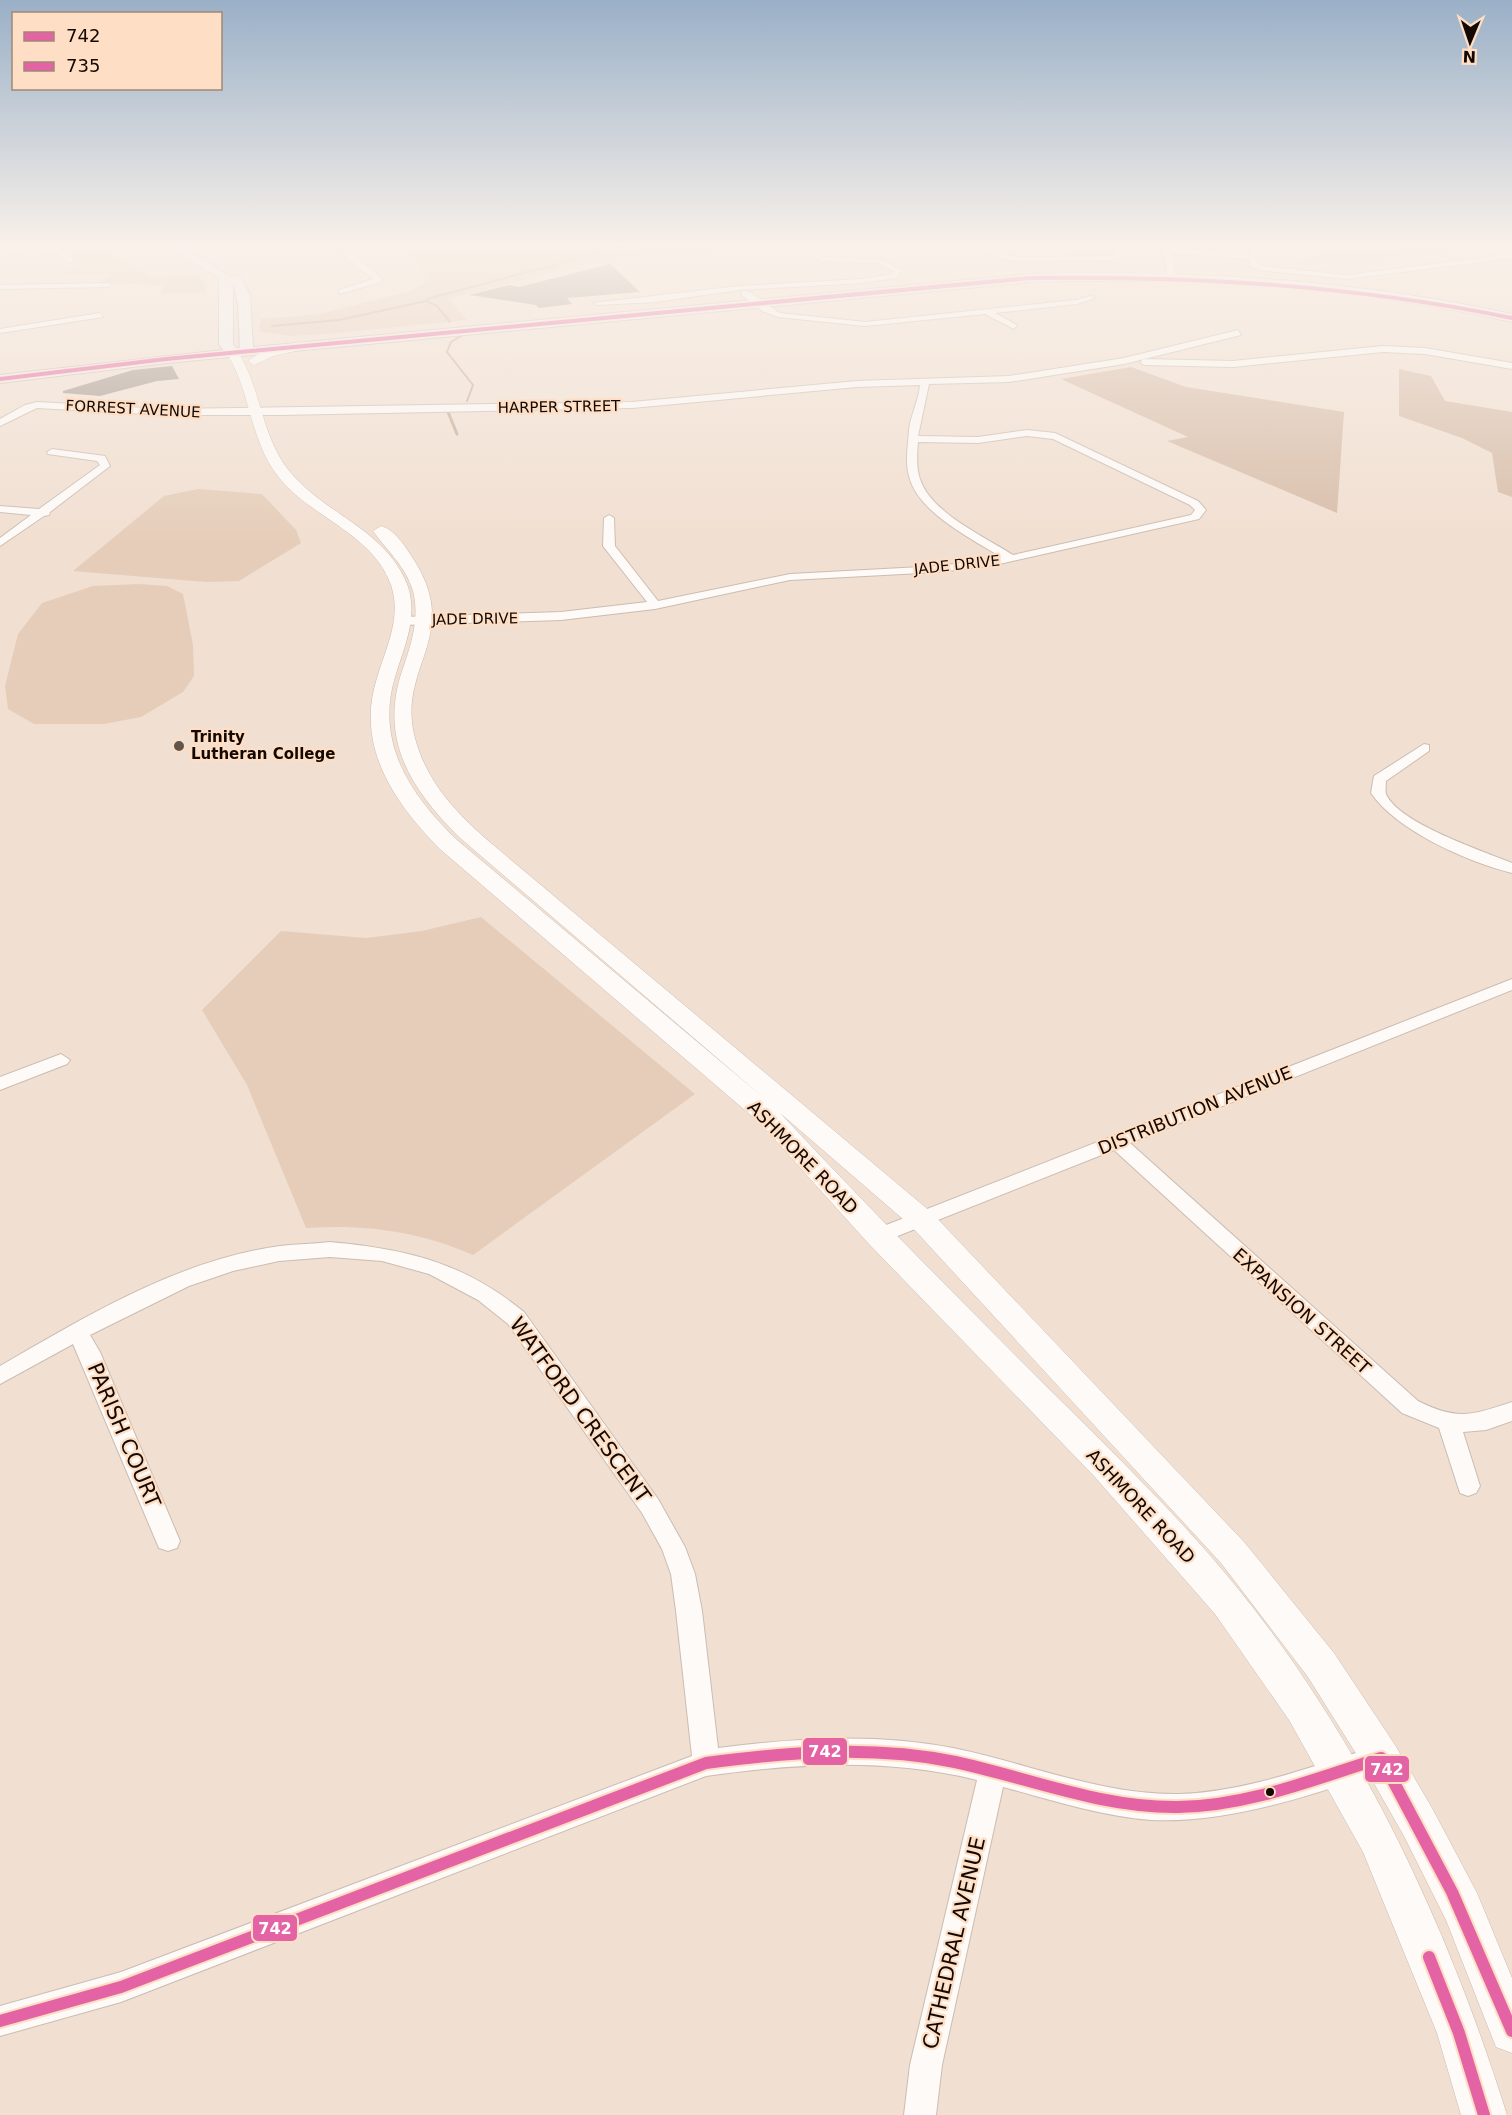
<svg xmlns="http://www.w3.org/2000/svg" width="1512" height="2115" viewBox="0 0 1512 2115" font-family="'DejaVu Sans',sans-serif">
	<style>
		.green { fill: #e5cdb9 }
		.forest { fill: #d7bda9 }
		.lines { fill: none; stroke-linecap: round; stroke-linejoin: round }
		.stream-far1 { stroke: #c6ab96; stroke-width: 2 }
		.stream { stroke: #c6ab96; stroke-width: 3 }
		.building { fill: #a4978c }
		.street-casing { stroke: #cabdb2; stroke-width: 2 }
		.secondary-casing { stroke: #cabdb2; stroke-width: 1 }
		.primary-casing { stroke: #c6beb7; stroke-width: 2 }
		.street { fill: #fdfaf8; fill-rule: evenodd }
		.secondary { fill: #fdfaf8; fill-rule: evenodd }
		.primary { fill: #f3f2f3; fill-rule: evenodd }
		.bus-1-casing { stroke: #fedec4; stroke-width: 16 }
		.bus-2-casing { stroke: #fedec4; stroke-width: 6 }
		.bus-1 { stroke: #e463a4; stroke-width: 12 }
		.bus-2 { stroke: #e463a4; stroke-width: 4 }
		.poi-dot { fill: #61544a; stroke: #fedec4; stroke-width: 2 }
		.bus-dot { fill: #130902; stroke: #fedec4; stroke-width: 2 }
		.labels { text-anchor: middle; dominant-baseline: central; stroke-width: 4.5; stroke-linejoin: round; paint-order: stroke }
		.far-street-label { font-size: 15px; fill: #130902; stroke: #fedec4 }
		.far-poi-label { font-size: 15px; font-weight: bold; fill: #130902; stroke: #fedec4; text-anchor: start }
		.street-label { font-size: 18px; fill: #130902; stroke: #fedec4 }
		.near-street-label { font-size: 21px; fill: #130902; stroke: #fedec4 }
		.line-badge { stroke: #fedec4; stroke-width: 2 }
		.badge-label { font-size: 16px; text-anchor: middle; font-weight: bold; fill: #fff }
	</style>
	<rect width="100%" height="100%" fill="#f1dfd1"/>
	<path class="green" d="M93,247L151,276L198,275L207,286L204,293L161,294L163,285L99,283L109,274H61L77,264L80,258L66,250Z
		M404,247H747L610,258L448,299L467,320L325,334L290,336L259,331L261,319L319,314L411,291L424,284L429,277Z
		M1370,247H1471L1320,265L1299,262C1325,249 1345,259 1370,247Z
		M198,489L262,494L296,530L301,543L239,581L206,582L73,571L164,496Z
		M139,584L167,586L183,594L193,645L194,676L183,692L141,717L104,724H34L8,709L5,686L18,634L42,603L93,586Z
		M481,917L695,1094L473,1255C419,1231 364,1224 306,1228L247,1085L202,1010L281,931L366,938L422,931Z"/>
	<path class="forest" d="M1131,367L1186,387L1344,412L1337,513L1167,441L1188,437L1061,379Z
		M1399,369L1431,376L1445,401L1512,412V497L1498,492L1492,453L1462,438L1399,416Z"/>
	<g class="lines">
		<path class="stream-far1" d="M450,322L437,306L426,301L427,299L621,247
			M272,326L339,320L426,301
			M461,336L451,342L447,352L473,385L467,401"/>
		<path class="stream" d="M448,412L457,434"/>
	</g>
	<path class="building" d="M610,264L640,292L567,298L572,304L539,308L536,305L469,295L509,285L519,287Z
		M172,366L179,379L157,381L100,396L63,393V391L133,370Z"/>
	<g class="lines">
		<g class="street-casing">
			<path id="street" d="M17,247H29L0,257V253Z
				M32,247L61,249L76,261L69,263L56,253Z
				M187,247H204L180,253L176,251Z
				M343,247H351L352,254L382,278V282L339,294V290L373,279L345,257Z
				M980,247C994,247 1005,256 1019,257L1112,256L1115,254V247H1123V255L1114,260L1019,261L1004,260Z
				M1163,247L1250,255L1252,247H1259L1256,262L1261,266L1347,275L1512,254V258L1347,279L1259,270L1249,265V259L1172,253L1176,278L1172,280L1168,278Z
				M822,257L879,259L903,270L896,278L862,283L739,290L655,302L597,305L593,303L739,286L862,279L891,274L894,271L878,263L819,261Z
				M111,283L108,287L0,289V285Z
				M742,291H748L780,313L865,322L1076,300L1091,296L1095,298L1077,304L995,313L1017,325L1014,329L985,314L865,326L778,317L762,311L742,295Z
				M100,313L103,317L0,333V329Z
				M1238,330L1241,335L1124,364L1009,382L929,384L918,436L978,437L1027,430L1055,433L1198,501L1206,510L1199,519L995,565L940,572L790,580L655,609L561,620L403,625L397,621L403,617L561,612L647,602L603,546L604,518L609,515L614,518L615,546L658,601L790,574L940,566L1001,557C972,539 917,512 909,476C905,462 908,445 909,430C911,414 919,400 920,385L857,387L632,408L281,415H165L37,408L0,426V419L25,405L37,402L165,409L632,402L857,381L1009,376L1124,358ZM1027,436L1053,439L1190,505L1195,510L1191,515L1013,555C985,537 930,512 920,479C916,468 917,454 918,442L978,443Z
				M1383,346L1425,348L1512,363V369L1425,354L1383,352L1233,367L1144,365L1140,362L1144,359L1233,361Z
				M52,449L105,456L110,466L50,512L49,515L44,516L0,546V538L31,515L0,512V506L39,509L100,465L97,461L48,454L47,452Z
				M1424,744L1429,745V751L1386,781C1386,785 1385,791 1386,794C1398,823 1483,851 1512,863V873C1468,862 1397,831 1371,793L1374,776Z
				M1512,979V990L1130,1143L1418,1401C1458,1421 1472,1415 1512,1402V1421L1486,1430L1463,1432L1480,1486L1476,1493L1468,1496L1460,1493L1439,1428L1402,1413L1114,1150L885,1241H871L868,1236L871,1231Z
				M61,1054L70,1060L67,1064L0,1090V1077Z
				M330,1242C406,1249 463,1262 524,1312L658,1499L685,1547L695,1574L702,1611L718,1748C796,1738 875,1733 953,1748C1028,1763 1100,1795 1179,1794C1248,1792 1315,1765 1381,1745L1391,1749L1395,1758L1391,1767C1320,1794 1227,1824 1151,1820C1100,1816 1052,1800 1003,1787L942,2065L936,2115H904L910,2065L977,1780C886,1758 798,1763 706,1776L121,2002L0,2036V2006L121,1972L692,1756L676,1611L671,1574L662,1549L642,1513L508,1324L478,1300L429,1274L382,1261L330,1257L279,1261L233,1271L189,1286L90,1335L100,1352L180,1541L177,1548L168,1551L159,1548L156,1541L73,1344L0,1384V1366C87,1316 178,1260 280,1246C296,1244 313,1244 330,1242Z"/>
		</g>
		<g class="secondary-casing">
			<path id="secondary" d="M300,342L306,346L304,349L273,356L254,365L248,361L265,350Z
				M232,348L236,349C262,387 260,437 291,473C326,515 385,529 407,584C419,616 404,647 395,677C375,743 411,796 457,840L764,1098L459,837C411,789 379,740 402,671C411,645 420,619 413,591C405,565 388,552 373,531L381,526C393,529 404,544 410,554C465,634 398,664 414,734C425,781 456,813 492,844L931,1212L1245,1543L1334,1653L1395,1745L1432,1808L1477,1893L1512,1978V2053L1496,2047L1446,1920L1404,1836L1367,1771L1308,1677L1221,1563L911,1226L780,1113C862,1201 946,1286 1031,1371C1102,1442 1176,1512 1239,1590C1364,1745 1448,1927 1507,2115H1461L1437,2033L1363,1852L1289,1720L1215,1614L1094,1476L868,1243L760,1123L441,850C394,803 355,746 377,678C386,647 402,618 391,585C373,534 314,519 281,480C249,443 252,392 226,352Z"/>
		</g>
		<g class="primary-casing">
			<path id="primary" d="M168,247H182L231,277L240,275L250,295L253,347L1030,274C1193,270 1352,279 1512,314V322C1352,286 1193,277 1030,282L166,363L0,383V375L223,350L219,344V278ZM233,283L238,304L240,348H236L233,344Z"/>
		</g>
		<use href="#street" class="street"/>
		<use href="#secondary" class="secondary"/>
		<use href="#primary" class="primary"/>
		<g class="bus-1-casing">
			<path id="bus-1" d="M1429,1957L1459,2033L1484,2115
				M0,2021L121,1987L706,1763C789,1752 873,1745 955,1762C1029,1778 1101,1808 1178,1807C1248,1806 1315,1779 1381,1758L1452,1892L1512,2031"/>
		</g>
		<g class="bus-2-casing">
			<path id="bus-2" d="M0,379L166,359L1030,278C1193,276 1352,285 1512,318"/>
		</g>
		<use href="#bus-1" class="bus-1"/>
		<use href="#bus-2" class="bus-2"/>
	</g>
	<linearGradient id="sky" x2="0" y2="1"><stop stop-color="#9ab0c7"/><stop offset="0.45" stop-color="#f9f1ea"/><stop offset="1" stop-color="#f9f1ea" stop-opacity="0"/></linearGradient>
	<rect width="1512" height="544" fill="url(#sky)"/>
	<circle class="poi-dot" cx="179" cy="746" r="6"/>
	<circle class="bus-dot" cx="1270" cy="1792" r="5"/>
	<g class="labels">
		<g class="far-street-label">
			<text transform="translate(559 407) rotate(-1)">HARPER STREET</text>
			<text transform="translate(133 409) rotate(3)">FORREST AVENUE</text>
			<text transform="translate(957 565) rotate(-6)">JADE DRIVE</text>
			<text transform="translate(475 619) rotate(-1)">JADE DRIVE</text>
		</g>
		<g class="far-poi-label">
			<text x="191" y="737">Trinity<tspan x="191" dy="17">Lutheran College</tspan></text>
		</g>
		<g class="street-label">
			<text transform="translate(1195 1110) rotate(-22)">DISTRIBUTION AVENUE</text>
			<text transform="translate(803 1157) rotate(46)">ASHMORE ROAD</text>
			<text transform="translate(1302 1311) rotate(42)">EXPANSION STREET</text>
			<text transform="translate(1141 1506) rotate(47)">ASHMORE ROAD</text>
		</g>
		<g class="near-street-label">
			<text transform="translate(580 1410) rotate(54)">WATFORD CRESCENT</text>
			<text transform="translate(124 1435) rotate(67)">PARISH COURT</text>
			<text transform="translate(954 1943) rotate(-77)">CATHEDRAL AVENUE</text>
		</g>
	</g>
	<g class="line-badge">
		<rect x="802" y="1737" width="46" height="29" rx="6" fill="#e463a4"/>
		<rect x="1364" y="1755" width="46" height="28" rx="6" fill="#e463a4"/>
		<rect x="252" y="1914" width="46" height="28" rx="6" fill="#e463a4"/>
	</g>
	<g class="badge-label">
		<text x="825" y="1757">742</text>
		<text x="1387" y="1775">742</text>
		<text x="275" y="1934">742</text>
	</g>
	<rect x="12" y="12" width="210" height="78" fill="#fedec4" stroke="#a08976" stroke-width="1.5"/>
	<rect x="24" y="32" width="30" height="9" fill="#e463a4" stroke="#a08976" stroke-width="1.5"/>
	<text x="66" y="42" font-size="18" fill="#130902">742</text>
	<rect x="24" y="62" width="30" height="9" fill="#e463a4" stroke="#a08976" stroke-width="1.5"/>
	<text x="66" y="72" font-size="18" fill="#130902">735</text>
	<g transform="translate(1470 42) rotate(182)" stroke="#fedec4" stroke-width="4.5" paint-order="stroke">
	<path d="M0-4.5L10 22L0 15L-10 22Z" fill="#130902"/>
	<text y="-9" font-size="16" font-weight="bold" text-anchor="middle" fill="#130902">N</text>
	</g>
</svg>
